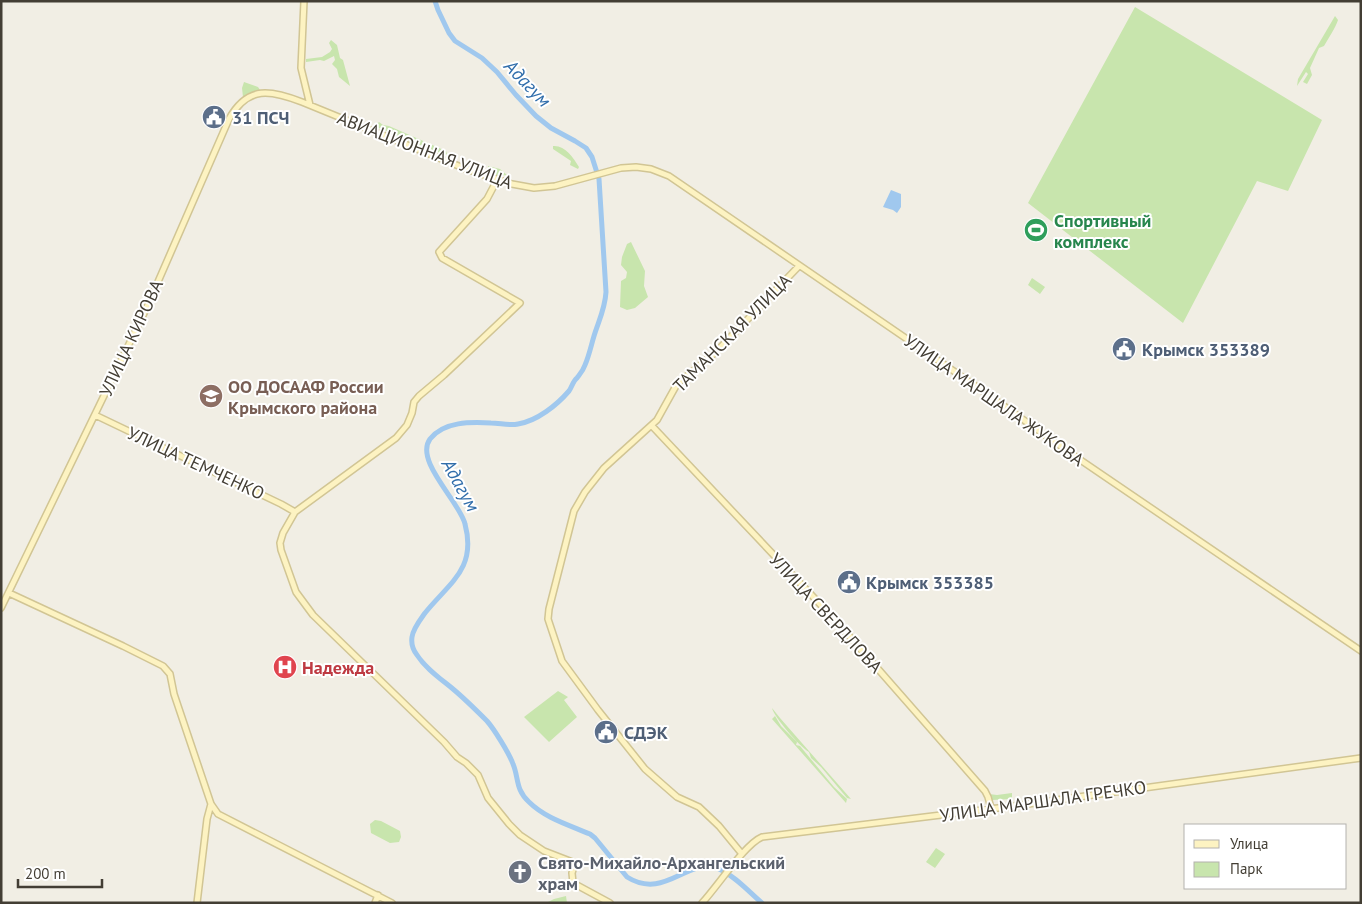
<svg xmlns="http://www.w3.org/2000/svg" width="1362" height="904" viewBox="0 0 1362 904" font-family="'PT Sans',sans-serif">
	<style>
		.green { fill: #c8e5ad }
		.water { fill: #a0c8ee }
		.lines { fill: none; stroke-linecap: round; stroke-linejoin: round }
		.river { stroke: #a0c8ee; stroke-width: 5 }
		.secondary-casing { stroke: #d1c594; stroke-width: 8 }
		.secondary { stroke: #fdf3c2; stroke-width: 5 }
		.labels { text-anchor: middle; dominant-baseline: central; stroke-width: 4; stroke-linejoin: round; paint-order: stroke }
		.service-label { font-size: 18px; font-weight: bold; fill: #4e5e75; stroke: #fff; text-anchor: start }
		.street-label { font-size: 18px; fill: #433e34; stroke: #fff }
		.leisure-label { font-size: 18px; font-weight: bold; fill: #27864d; stroke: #fff; text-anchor: start }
		.education-label { font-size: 18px; font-weight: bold; fill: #785e54; stroke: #fff; text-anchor: start }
		.health-label { font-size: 18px; font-weight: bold; fill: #be3a42; stroke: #fff; text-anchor: start }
		.worship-label { font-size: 18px; font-weight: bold; fill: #5b616d; stroke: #fff; text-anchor: start }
		.water-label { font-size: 19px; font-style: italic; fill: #316eab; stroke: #fff }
	</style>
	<rect width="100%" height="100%" fill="#f1eee4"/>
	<path class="green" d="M1135,7L1322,120L1288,191L1257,181L1183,323L1028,203Z
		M1335,16L1338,20C1336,27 1328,39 1324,46L1319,48L1310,68L1312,75L1307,84L1303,82L1308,74L1306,72L1297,86L1298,79Z
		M331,40L337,45L340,58L343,60L350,86L339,77L337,69L332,64L335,60L334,56L324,61L320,60L306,62V59L322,57L330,52L332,49L329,43Z
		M244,82L258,87L260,90L243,97L242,88Z
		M379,122L383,125L389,126L446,151L447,154L445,155L394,135L383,129L378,128L376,125Z
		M553,146C565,145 573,157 579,167L578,169L570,165L571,161L553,149Z
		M488,166L500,169L507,175L496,176L488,168Z
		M631,242L645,271L644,286L648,297L635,308L627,310L620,307L621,281L626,278L627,272L621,265L622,257L627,244Z
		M1032,278L1045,287L1040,294L1028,285Z
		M558,691L568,697L564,700L577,717L549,742L524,717Z
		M772,708L780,718L851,799L847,798L821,767L811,758L809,752C800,747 774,717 772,708Z
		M775,716L781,726L797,742L796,745L800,746L834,787L847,799L846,803L772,719Z
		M1012,793V799L992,800L989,794L997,795Z
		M375,820L381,821L400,831L401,837L399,842L390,843L371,833L370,824Z
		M936,848L945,854L935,868L926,862Z
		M566,896L567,903H546L554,899Z"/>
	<path class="water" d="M891,190L901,194V207L897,213L893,210L883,207Z"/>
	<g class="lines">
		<path class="river" d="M435,1L438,10L449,33L455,41L482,58L497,72L516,95L536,116L551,128L575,141L586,148L592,157L599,179L606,292C605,309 599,320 594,336C591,346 589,356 585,365C583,371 580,374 577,378C573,381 572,387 569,391C557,405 537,421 518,424C509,426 500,423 491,423C471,422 444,421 430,439C414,461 460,502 465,524C477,569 449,583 425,613C420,620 413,629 412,637C411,644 413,650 417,655C426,669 441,679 453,689C465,699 476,710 487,721C494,729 509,753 513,764C519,778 515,789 529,802C545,818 569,825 590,834L595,838L627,877C665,901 688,856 719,869C735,876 749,892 762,903"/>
		<g class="secondary-casing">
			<path id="secondary" d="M304,1L301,68L310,105
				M497,180L487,199L439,252L442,258L520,303L444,375L419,396L414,402L412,413L407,425L396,438L295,512L283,533L280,543L281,550L296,592L313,615L444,742L457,757L466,763L478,775L488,798L509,824L520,835L544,851L575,863L572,873L573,883L610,903
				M95,415L281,504L295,512
				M652,426L836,621L985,791L988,797L991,808
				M9,593L123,646L163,666L170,674L174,694L211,804L218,814L392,903
				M1,608L147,307L229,119C248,85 271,90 302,102L466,169L512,184L534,188L555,186L621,168L636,167L651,169L669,176L977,387L1079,459L1361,651
				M742,854L719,826L699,807L677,797L645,769L598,710L562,661L548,619L549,609L574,511L585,492L604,468L657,420L677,384L716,352L799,266
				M197,903L207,819L211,804
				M375,903L378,895
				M702,903C717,887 745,844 762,837L1006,807L1361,758"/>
		</g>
		<use href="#secondary" class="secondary"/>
	</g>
	<defs>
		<g id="civic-disc" transform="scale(1.25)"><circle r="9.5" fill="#5c6f8a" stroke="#fff"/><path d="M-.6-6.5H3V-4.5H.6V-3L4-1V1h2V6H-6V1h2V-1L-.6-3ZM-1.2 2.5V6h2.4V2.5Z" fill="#fff"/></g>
		<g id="stadium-disc" transform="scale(1.25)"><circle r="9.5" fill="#2e9e5b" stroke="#fff"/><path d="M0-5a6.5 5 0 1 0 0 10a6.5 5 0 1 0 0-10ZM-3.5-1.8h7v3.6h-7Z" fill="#fff"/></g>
		<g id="university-disc" transform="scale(1.25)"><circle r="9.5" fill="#8d6e63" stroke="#fff"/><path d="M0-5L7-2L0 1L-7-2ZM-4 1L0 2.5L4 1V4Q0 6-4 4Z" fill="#fff"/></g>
		<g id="hospital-disc" transform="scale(1.25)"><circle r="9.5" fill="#e0444e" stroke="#fff"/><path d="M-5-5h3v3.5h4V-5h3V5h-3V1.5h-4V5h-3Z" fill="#fff"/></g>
		<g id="church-disc" transform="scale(1.25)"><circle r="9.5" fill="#6b7280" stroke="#fff"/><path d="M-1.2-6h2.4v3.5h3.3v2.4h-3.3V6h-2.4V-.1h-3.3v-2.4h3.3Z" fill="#fff"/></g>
	</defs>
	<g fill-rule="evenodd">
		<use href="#civic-disc" x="214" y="117"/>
		<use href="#stadium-disc" x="1036" y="230"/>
		<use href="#civic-disc" x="1124" y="349"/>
		<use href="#university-disc" x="211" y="396"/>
		<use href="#civic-disc" x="849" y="582"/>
		<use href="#hospital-disc" x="285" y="667"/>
		<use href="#civic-disc" x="606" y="732"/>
		<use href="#church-disc" x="520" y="872"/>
	</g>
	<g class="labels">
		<g class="service-label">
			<text x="232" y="117">31 ПСЧ</text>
			<text x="1142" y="349">Крымск 353389</text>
			<text x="866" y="582">Крымск 353385</text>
			<text x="624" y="732">СДЭК</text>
		</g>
		<g class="street-label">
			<text transform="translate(425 150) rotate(21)">АВИАЦИОННАЯ УЛИЦА</text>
			<text transform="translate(732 333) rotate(-45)">ТАМАНСКАЯ УЛИЦА</text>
			<text transform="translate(131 338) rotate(-65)">УЛИЦА КИРОВА</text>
			<text transform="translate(994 400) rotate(35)">УЛИЦА МАРШАЛА ЖУКОВА</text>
			<text transform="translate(196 463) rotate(25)">УЛИЦА ТЕМЧЕНКО</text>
			<text transform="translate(826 613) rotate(47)">УЛИЦА СВЕРДЛОВА</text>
			<text transform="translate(1043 801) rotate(-8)">УЛИЦА МАРШАЛА ГРЕЧКО</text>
		</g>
		<g class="leisure-label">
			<text x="1054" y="220">Спортивный<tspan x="1054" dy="21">комплекс</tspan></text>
		</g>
		<g class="education-label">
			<text x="228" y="386">ОО ДОСААФ России<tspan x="228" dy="21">Крымского района</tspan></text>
		</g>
		<g class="health-label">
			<text x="302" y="667">Надежда</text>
		</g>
		<g class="worship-label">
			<text x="538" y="862">Свято-Михайло-Архангельский<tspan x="538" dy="21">храм</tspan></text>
		</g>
		<g class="water-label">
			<text transform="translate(528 83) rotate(46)">Адагум</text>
			<text transform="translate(461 485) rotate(61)">Адагум</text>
		</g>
	</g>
	<rect width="1362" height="904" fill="none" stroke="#433e34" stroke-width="5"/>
	<rect x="1184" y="824" width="162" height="65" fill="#ffffff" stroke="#b4b2ae"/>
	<rect x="1194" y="840" width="25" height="8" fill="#fdf3c2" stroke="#b4b2ae"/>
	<text x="1230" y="849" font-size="15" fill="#433e34">Улица</text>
	<rect x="1194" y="862" width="25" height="15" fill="#c8e5ad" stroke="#b4b2ae"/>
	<text x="1230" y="874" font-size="15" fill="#433e34">Парк</text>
	<path d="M18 879v8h84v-8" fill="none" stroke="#433e34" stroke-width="2.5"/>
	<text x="25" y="879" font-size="15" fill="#433e34" stroke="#ffffff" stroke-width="4" paint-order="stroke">200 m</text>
</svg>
